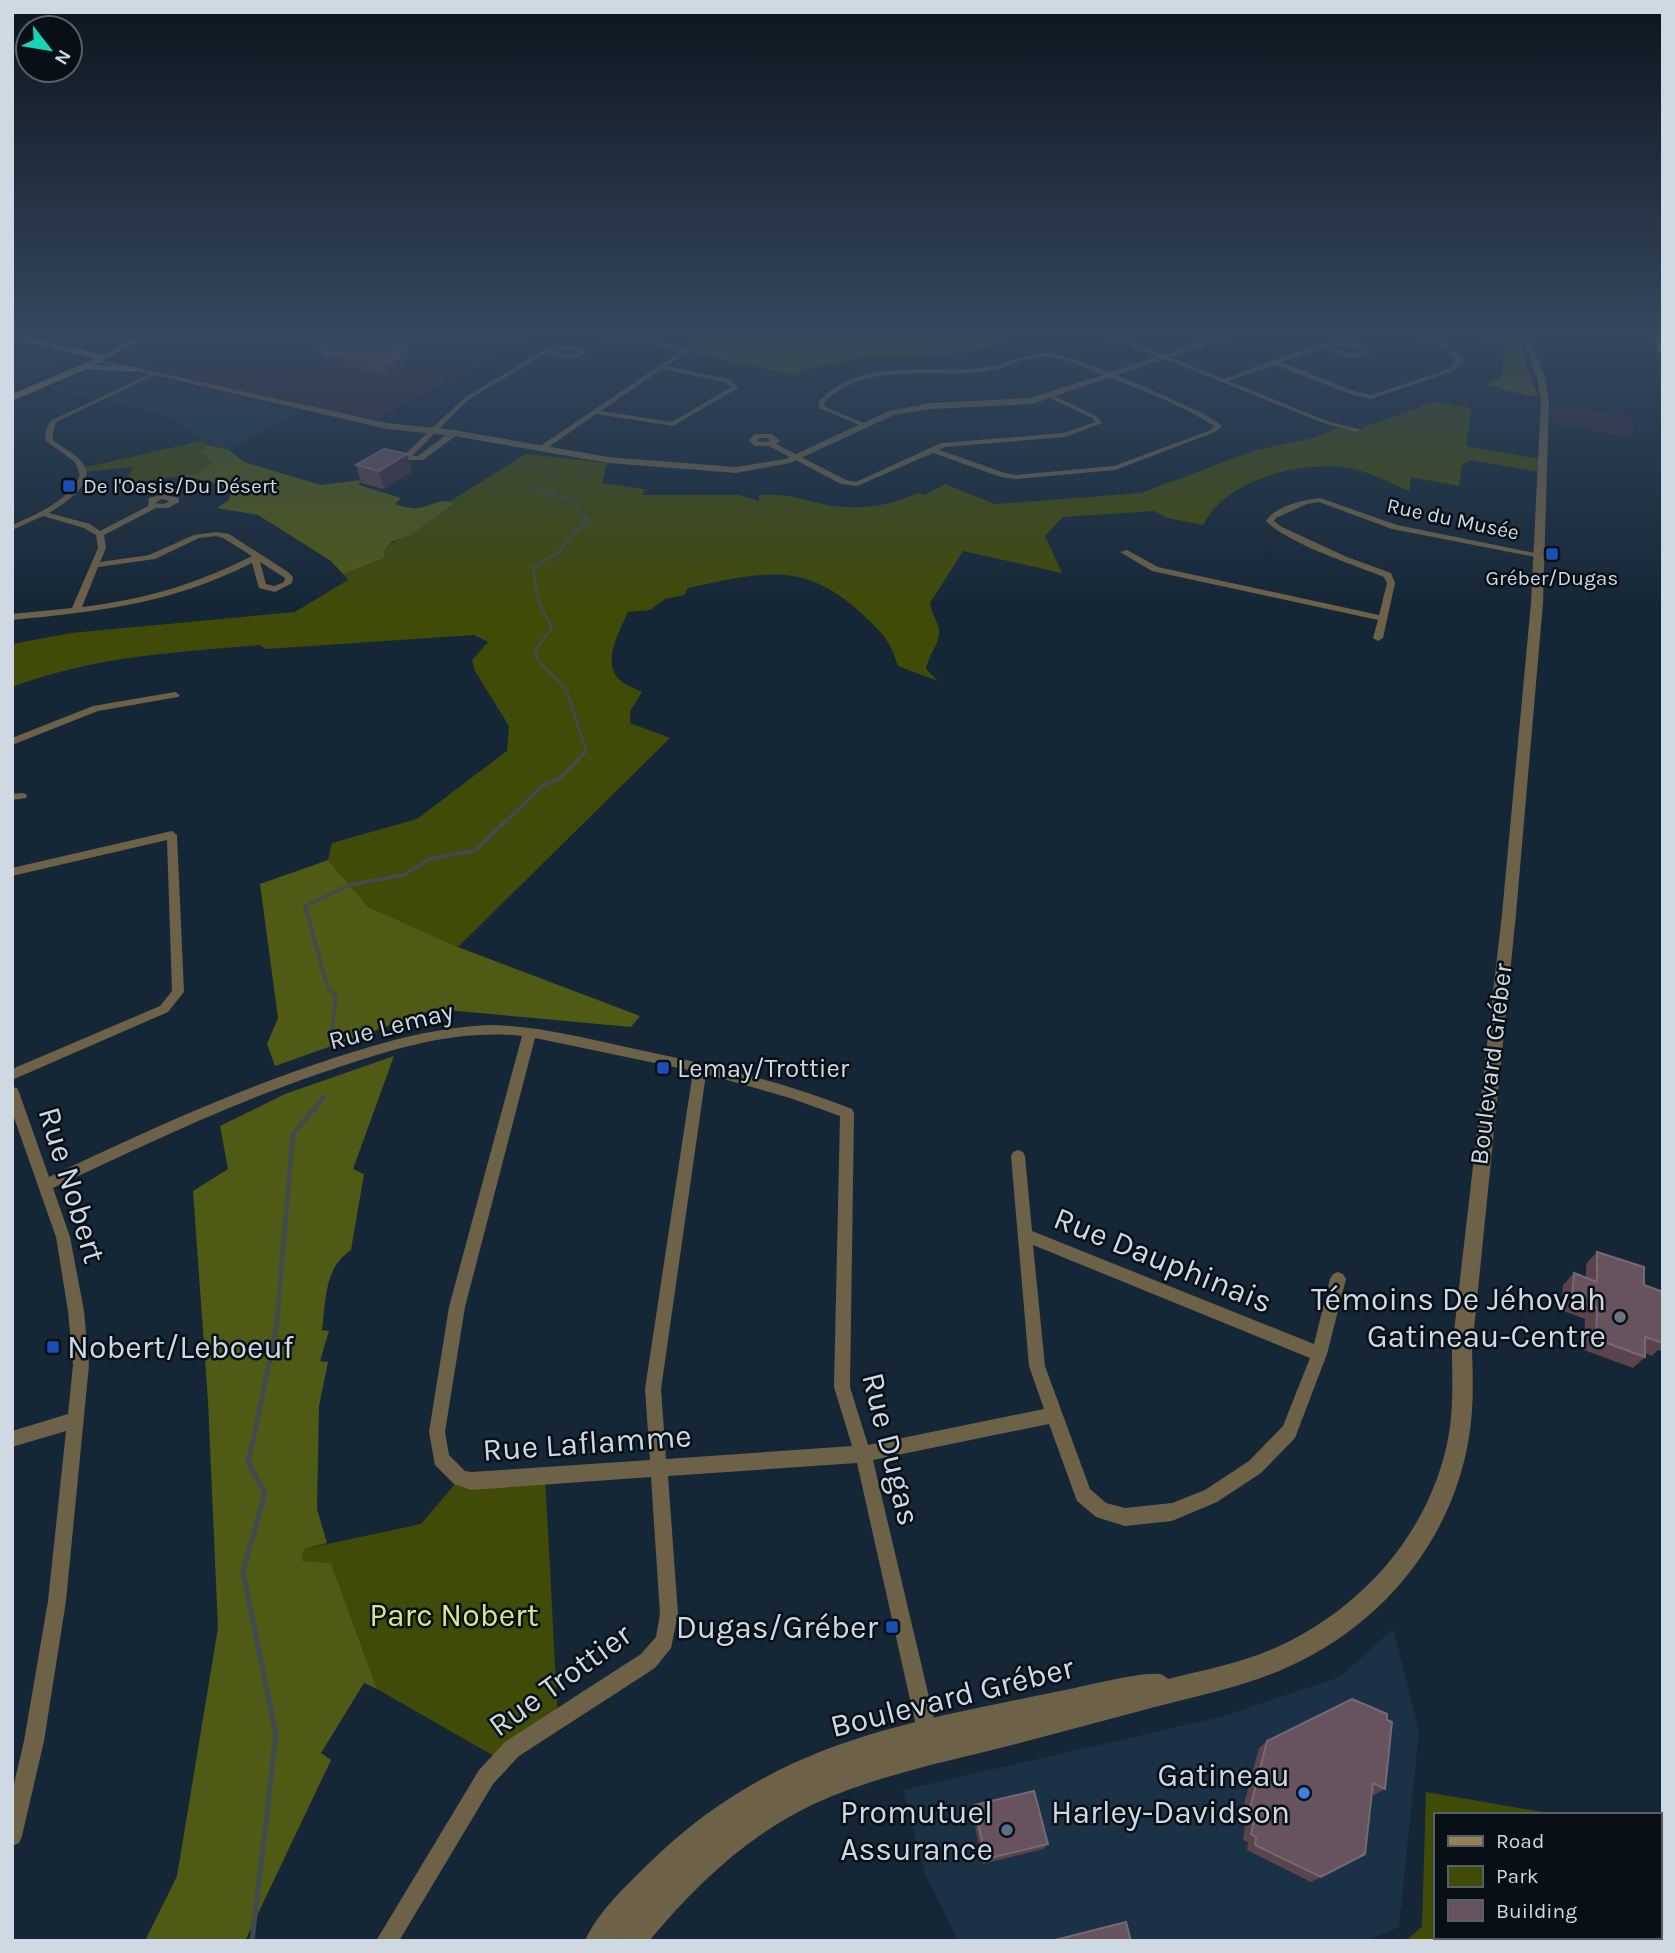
<svg xmlns="http://www.w3.org/2000/svg" width="1675" height="1953" viewBox="0 0 1675 1953" font-family="Karla,sans-serif">
	<style>
		.built { fill: #1a3146 }
		.education { fill: #302938 }
		.medical { fill: #332836 }
		.green { fill: #414b08 }
		.forest { fill: #4f5a14 }
		.lines { fill: none; stroke-linecap: round; stroke-linejoin: round }
		.stream-far4 { stroke: #404a50; stroke-width: 2 }
		.stream-far3 { stroke: #404a50; stroke-width: 2.5 }
		.stream-far2 { stroke: #404a50; stroke-width: 3.5 }
		.stream-far1 { stroke: #404a50; stroke-width: 4.5 }
		.stream { stroke: #404a50; stroke-width: 5 }
		.minor { fill: #6d6147; fill-rule: evenodd }
		.tertiary { fill: #6d6147; fill-rule: evenodd }
		.secondary { fill: #958358; fill-rule: evenodd }
		.motorway { fill: #d1b471; fill-rule: evenodd }
		.wall { fill: #5b434c }
		.shaded-wall { fill: #3a313d }
		.building { fill: #67535d; stroke: #776872; stroke-width: 2 }
		.transit-dot { fill: #1a4fb4; stroke: #080f16; stroke-width: 2.5 }
		.worship-dot { fill: #6b7280; stroke: #080f16; stroke-width: 2.5 }
		.shop-dot { fill: #3f7fe0; stroke: #080f16; stroke-width: 2.5 }
		.service-dot { fill: #5c6f8a; stroke: #080f16; stroke-width: 2.5 }
		.labels { text-anchor: middle; dominant-baseline: central; stroke-width: 5; stroke-linejoin: round; paint-order: stroke }
		.far-poi-label { font-size: 21px; fill: #ced9e4; stroke: #080f16; text-anchor: start }
		.far-street-label { font-size: 21px; fill: #ced9e4; stroke: #080f16 }
		.street-label { font-size: 26px; fill: #ced9e4; stroke: #080f16 }
		.poi-label { font-size: 26px; fill: #ced9e4; stroke: #080f16; text-anchor: start }
		.near-street-label { font-size: 32px; fill: #ced9e4; stroke: #080f16 }
		.near-poi-label { font-size: 32px; fill: #ced9e4; stroke: #080f16; text-anchor: end }
		.near-park-label { font-size: 32px; fill: #d5e888; stroke: #080f16 }
	</style>
	<rect width="100%" height="100%" fill="#152737"/>
	<path class="built" d="M13,332H136L109,347L99,349L77,347Z
		M12,346L67,359L65,366L12,388Z
		M95,369L131,372L302,411L229,450L200,441L177,421L161,414L50,388Z
		M1393,1629L1419,1732L1399,1927L1366,1941H959L925,1874L903,1790L1225,1716L1340,1677Z"/>
	<path class="education" d="M1551,403L1631,415L1635,438L1552,424Z"/>
	<path class="medical" d="M152,332H534L372,423L194,384L118,358L130,345Z"/>
	<path class="green" d="M577,332H602L689,348L713,332H1018L993,346L966,353L871,356L818,366L794,376L773,369Z
		M1434,402L1472,408L1466,446L1545,460V473L1471,460L1462,465L1459,486L1411,477L1409,491C1390,483 1368,471 1349,468C1300,460 1226,479 1203,525L1167,518L1154,511L1063,517L1045,536L1062,573L963,551L930,603C931,613 938,621 939,630C940,644 928,655 926,669L938,681L898,666C889,638 883,634 862,614C804,559 759,573 688,588L684,595L665,599L650,610L628,612C620,630 603,659 617,677C622,684 634,688 642,692L630,711V723L670,738L458,947L367,907L328,860L332,843L417,819L507,751L509,726L475,671L472,660L488,642L474,635L266,649L260,645C171,653 97,656 12,687V644L71,633L295,612L348,580L343,574L385,558L384,551C402,532 432,520 455,505L450,501L526,454L607,463L602,483L645,489L642,495H739L759,501V495C792,493 804,501 834,506C862,510 892,505 918,493L924,495L945,484L995,504L1141,493L1256,450L1314,438L1339,427L1356,430Z
		M200,441L209,445L204,456L214,462L197,474L124,484L133,467L83,472V468Z
		M545,1475L558,1721L501,1760L377,1689L331,1563L302,1561L304,1549L421,1524L460,1478Z
		M1426,1792L1560,1815H1435V1937H1659V1831L1663,1829V1941H1405L1422,1927Z"/>
	<path class="forest" d="M790,332H1002L981,348L925,356L862,355L786,373L704,355C731,342 762,344 790,332Z
		M1460,332H1520L1524,358L1538,397L1507,391L1487,384L1503,376V340Z
		M209,445L229,450L244,462L321,485L360,480L359,485L401,498L395,504C402,506 410,509 417,508C431,507 442,496 455,504L410,535L393,541L384,551L385,558L343,574L331,561L258,515L217,508L229,500L231,493L229,491L209,481L180,476L197,474L213,462L200,452Z
		M328,860L368,907L458,947L640,1016L631,1027L436,1009L275,1066L267,1044L278,1018L260,884Z
		M394,1056L353,1169L364,1174L351,1250C324,1268 326,1300 322,1330L329,1331L320,1361L328,1362L319,1406L317,1509L327,1543L304,1549L302,1561L331,1563L377,1689L364,1683L321,1753L331,1760L245,1941H145L177,1876L218,1628L208,1401L193,1191L228,1169L220,1126L285,1094Z"/>
	<g class="lines">
		<path class="stream-far4" d="M530,488L578,503V510L585,517"/>
		<path class="stream-far3" d="M583,515L590,522L576,530L560,551L533,568L539,604L552,628L535,650L538,660L567,691L586,751L583,754"/>
		<path class="stream-far2" d="M331,1040L336,995L328,989L305,906L349,885L404,875L429,859L476,850L543,785L559,779L585,752"/>
		<path class="stream-far1" d="M251,1450L276,1330L293,1134L324,1097"/>
		<path class="stream" d="M251,1448L248,1462L265,1493L243,1572L276,1735L252,1941"/>
		<path class="minor" d="M12,332H17L12,335Z
			M709,332H716L667,366L728,379L738,386V388L673,426L596,414L543,451L536,449ZM662,369L724,382L731,387L672,422L601,411Z
			M1098,332H1106L1224,379C1252,369 1334,332 1361,344C1362,344 1369,350 1369,351V353L1351,358L1323,349L1281,362L1354,391L1371,395L1449,369L1456,360L1447,350L1408,332C1428,332 1450,346 1463,360L1453,371L1371,399L1350,394L1275,365L1229,381L1327,421L1358,429L1360,430L1356,432L1323,423ZM1336,346L1357,347L1363,352L1351,354L1329,348Z
			M1189,332H1198L1218,340L1213,341Z
			M564,345L577,347L587,352L573,359L545,354L468,400L412,456H418L451,431H457V435L423,460H403V456L464,398L542,351ZM564,349L579,352L572,355L551,351Z
			M1051,353C1093,363 1134,382 1174,400C1190,408 1208,414 1222,426L1215,432L1115,470L1016,479L1001,477L933,453L857,486L841,484L769,446H754L749,440L755,434H772L780,441L776,444L846,480L856,482L941,443L1064,433L1095,422L1092,418L1048,397V395L1050,394L1096,416L1102,423L1065,437L945,447L939,450L1005,473L1016,475L1114,466L1211,430L1214,426C1179,403 1136,388 1097,373C1082,367 1067,359 1051,357C1028,354 1006,369 983,372C929,378 868,361 824,402L825,407L866,424L868,425L864,427L819,408L818,402C859,357 928,374 982,368C1006,365 1027,352 1051,353ZM760,438H767L771,441L759,442L757,440Z
			M150,374L155,375L56,422L53,433V440C62,448 73,452 80,460C101,481 65,503 49,513L90,524L100,531L148,506L149,498L162,494L179,498V502L168,508H156L104,535L106,548L100,562L149,555L194,535L216,532L229,534L288,572L293,577L292,583L275,592L259,588L252,563C170,604 102,611 12,620V614L72,608L98,548L96,535L84,528L43,516L12,530V525C37,514 69,501 80,475L75,462L46,441L45,433L50,421ZM162,499L169,501L164,504L155,503ZM216,536L223,538L252,556C194,585 146,599 82,607L98,567L155,559L199,538ZM260,562L285,578L284,582L274,586L266,584Z
			M1320,498L1397,525L1540,554L1544,556L1540,558L1392,529L1319,502L1307,504L1276,518L1274,521L1282,527L1347,557L1391,573L1395,583L1383,638L1378,641L1373,638L1378,620L1152,571L1120,552L1127,550L1158,567L1379,615L1387,583L1384,577C1354,565 1287,543 1266,521C1275,506 1303,500 1320,498Z
			M175,692L180,695L178,697L98,711L12,745V738L93,706Z
			M22,793L26,794L27,796L26,798L12,800V794Z
			M172,831L177,835L184,992L168,1012L12,1080V1069L160,1006L172,991L167,840L12,876V868Z
			M495,1025C541,1027 580,1037 626,1047C703,1063 778,1080 852,1109L854,1113L850,1387L868,1445L1044,1409L1029,1366L1011,1156L1013,1152L1018,1150L1023,1152L1025,1156L1032,1231L1314,1344L1330,1279L1333,1274L1338,1272L1343,1274L1346,1279L1327,1354L1295,1438L1261,1473L1217,1502L1172,1521L1125,1526L1096,1517L1077,1501L1049,1424L873,1460L938,1735L935,1742L928,1745L921,1742L918,1735L857,1463L668,1476L678,1614L671,1648L655,1668L519,1756L493,1784L399,1941H376L479,1770L505,1742L641,1654L656,1637L660,1614L651,1477L471,1490L454,1484L435,1465L429,1432L449,1307L522,1036C459,1029 399,1047 339,1067C240,1099 147,1144 53,1188L70,1237L84,1311L89,1365L66,1601L44,1741L22,1836L19,1843L12,1846V1792L24,1741L48,1601L66,1431L12,1447V1431L68,1414L73,1365L68,1311L56,1237L12,1112V1087L17,1088L19,1092L49,1177C142,1133 235,1090 334,1058C387,1041 439,1026 495,1025ZM535,1038L693,1071L645,1389L650,1460L471,1472L465,1471L449,1455L445,1432L465,1307ZM706,1074L790,1098L840,1116L834,1387L852,1446L666,1459L661,1389ZM1033,1245L1310,1358L1283,1426L1249,1461L1205,1490L1172,1503L1125,1508L1106,1503L1090,1489L1045,1366Z"/>
		<path class="tertiary" d="M1233,332H1245L1032,404L931,409L894,415L790,463L736,473L608,463L454,436L387,429L93,361L97,359L387,423L454,430L608,457L736,467L785,459L889,411L931,403L1031,398Z
			M1520,332H1528L1545,378L1549,401L1543,603L1516,914L1472,1349C1473,1380 1474,1412 1468,1443C1450,1543 1380,1626 1288,1667C1246,1686 1200,1695 1155,1707C1098,1722 1041,1738 984,1752C927,1766 868,1779 814,1804C748,1835 696,1885 649,1941H617L618,1938L616,1941H585C597,1913 624,1888 645,1867C770,1743 896,1725 1060,1691C1081,1687 1142,1671 1160,1674C1164,1675 1166,1677 1168,1679C1204,1670 1242,1663 1275,1648C1360,1610 1427,1536 1447,1444C1454,1413 1452,1381 1452,1349L1502,914L1531,603L1541,401L1537,378Z"/>
		<path class="secondary" d="M145,332H156L95,365L133,367L136,368V372L87,369L12,401V394L95,359L12,339V333L103,355Z"/>
		<path class="motorway" d="M1653,332H1663V354L1658,351Z"/>
	</g>
	<path class="wall" d="M30,332H63L52,337Z
		M452,332H465V339L454,340Z
		M317,343L407,348L409,358L403,362L404,367L389,375L343,366L330,368L320,354Z
		M407,454L412,472L384,489L361,483L356,465Z
		M1597,1252L1644,1285L1663,1292V1348L1660,1351L1658,1350L1652,1356L1645,1353V1357L1633,1368L1584,1350L1585,1319L1561,1310L1563,1285L1574,1273L1586,1278V1264Z
		M1352,1699L1385,1789L1374,1795L1372,1794L1321,1877L1311,1882L1247,1850L1248,1842L1243,1840L1245,1825L1239,1822L1259,1748L1267,1741Z
		M974,1805L1048,1844L1043,1849L983,1864L972,1811Z"/>
	<path class="shaded-wall" d="M50,332H63L52,337Z
		M407,348L409,358L403,362L404,367L389,375L386,364L393,355Z
		M340,355L343,366L330,368L326,357Z
		M407,454L412,472L384,489L379,471Z"/>
	<path class="building" d="M351,338L407,348L393,355L401,357L386,364L340,355L326,357L317,343L337,342Z
		M384,449L407,454L379,471L356,465Z
		M1597,1252L1644,1267V1285L1663,1292V1343L1645,1337V1357L1596,1339L1597,1308L1572,1298L1574,1273L1597,1282Z
		M1352,1699L1387,1714V1720L1392,1722L1385,1789L1373,1783L1365,1854L1321,1877L1255,1845L1256,1837L1251,1834L1254,1820L1248,1816L1267,1741Z
		M1034,1791L1048,1844L986,1859L974,1805Z
		M1126,1922L1131,1941H1055V1940Z"/>
	<linearGradient id="sky" x2="0" y2="1"><stop stop-color="#0c151e"/><stop offset="0.55" stop-color="#35475e"/><stop offset="1" stop-color="#35475e" stop-opacity="0"/></linearGradient>
	<rect width="1675" height="605" fill="url(#sky)"/>
	<g class="transit-dot">
		<rect x="62" y="479" width="14" height="14" rx="3.5"/>
		<rect x="1545" y="547" width="14" height="14" rx="3.5"/>
		<rect x="656" y="1061" width="14" height="14" rx="3.5"/>
		<rect x="46" y="1340" width="14" height="14" rx="3.5"/>
		<rect x="885" y="1620" width="14" height="14" rx="3.5"/>
	</g>
	<circle class="worship-dot" cx="1620" cy="1317" r="7"/>
	<circle class="shop-dot" cx="1304" cy="1793" r="7"/>
	<circle class="service-dot" cx="1007" cy="1830" r="7"/>
	<g class="labels">
		<g class="far-poi-label">
			<text x="83" y="486">De l'Oasis/Du Désert</text>
			<text x="1552" y="578" text-anchor="middle">Gréber/Dugas</text>
		</g>
		<g class="far-street-label">
			<text transform="translate(1453 519) rotate(12)">Rue du Musée</text>
		</g>
		<g class="street-label">
			<text transform="translate(391 1026) rotate(-14)">Rue Lemay</text>
			<text transform="translate(1491 1064) rotate(-83)">Boulevard Gréber</text>
		</g>
		<g class="poi-label">
			<text x="677" y="1068">Lemay/Trottier</text>
		</g>
		<g class="near-street-label">
			<text transform="translate(72 1185) rotate(73)">Rue Nobert</text>
			<text transform="translate(1163 1260) rotate(22)">Rue Dauphinais</text>
			<text transform="translate(587 1443) rotate(-4)">Rue Laflamme</text>
			<text transform="translate(891 1449) rotate(76)">Rue Dugas</text>
			<text transform="translate(560 1680) rotate(-36)">Rue Trottier</text>
			<text transform="translate(952 1697) rotate(-14)">Boulevard Gréber</text>
		</g>
		<g class="near-poi-label">
			<text x="1606" y="1299">Témoins De Jéhovah<tspan x="1606" dy="37">Gatineau-Centre</tspan></text>
			<text x="67" y="1347" text-anchor="start">Nobert/Leboeuf</text>
			<text x="878" y="1627">Dugas/Gréber</text>
			<text x="1290" y="1775">Gatineau<tspan x="1290" dy="37">Harley-Davidson</tspan></text>
			<text x="993" y="1812">Promutuel<tspan x="993" dy="37">Assurance</tspan></text>
		</g>
		<g class="near-park-label">
			<text x="454" y="1615">Parc Nobert</text>
		</g>
	</g>
	<rect width="1675" height="1953" fill="none" stroke="#ced9e4" stroke-width="28"/>
	<rect x="1434" y="1813" width="228" height="126" fill="#080f16" stroke="#576068" stroke-width="2"/>
	<rect x="1448" y="1836" width="35" height="10" fill="#958358" stroke="#576068" stroke-width="2"/>
	<text x="1496" y="1848" font-size="21" fill="#ced9e4">Road</text>
	<rect x="1448" y="1866" width="35" height="21" fill="#414b08" stroke="#576068" stroke-width="2"/>
	<text x="1496" y="1883" font-size="21" fill="#ced9e4">Park</text>
	<rect x="1448" y="1900" width="35" height="21" fill="#67535d" stroke="#576068" stroke-width="2"/>
	<text x="1496" y="1918" font-size="21" fill="#ced9e4">Building</text>
	<g transform="translate(49 49) rotate(121)"><circle r="33" fill="#080f16" stroke="#576068" stroke-width="2"/>
	<path d="M0-5L12 26L0 18L-12 26Z" fill="#17d5b2"/>
	<text y="-10" font-size="19" font-weight="bold" text-anchor="middle" fill="#ced9e4">N</text>
	</g>
</svg>
